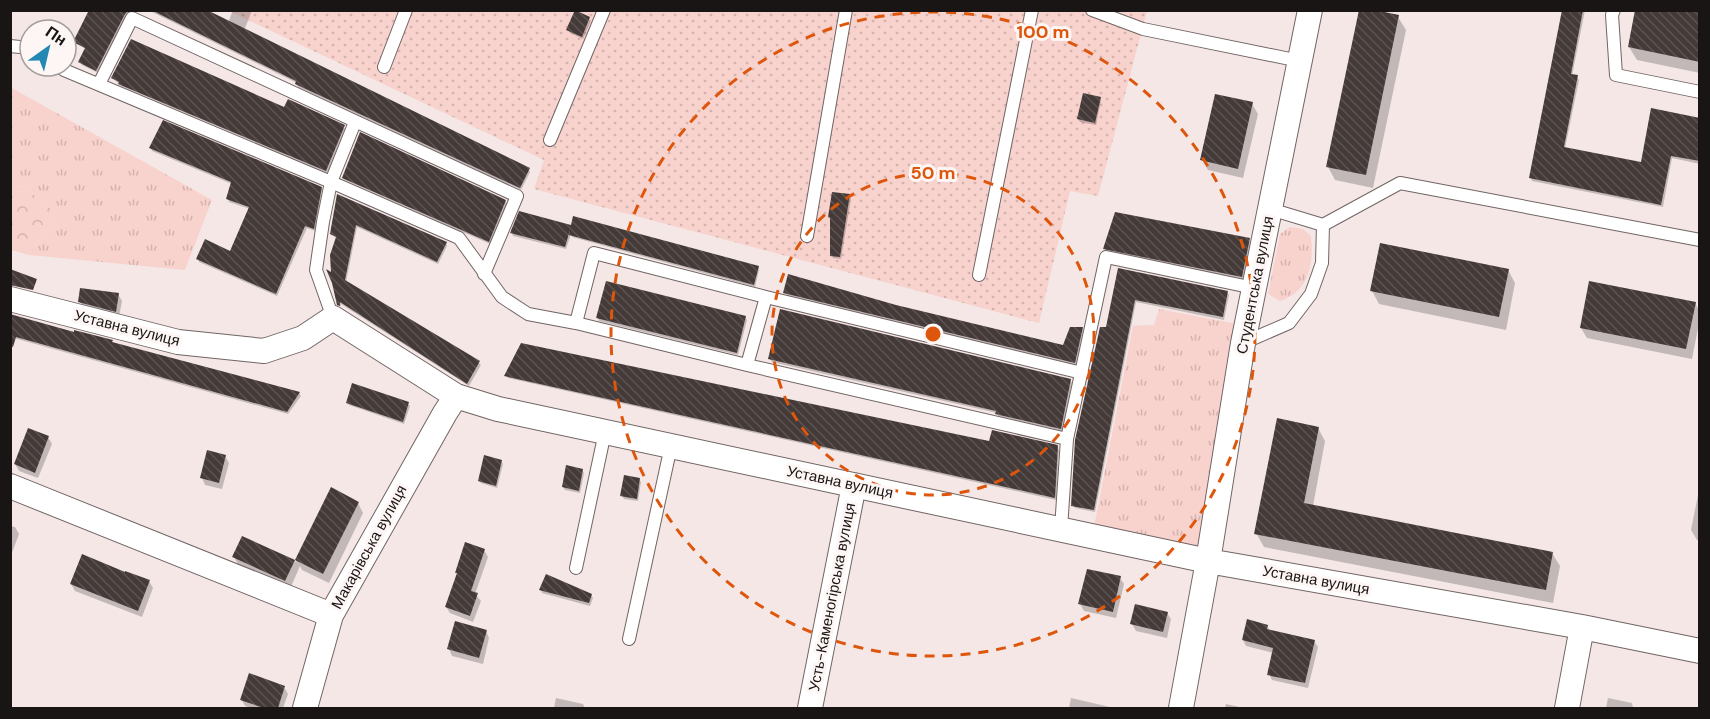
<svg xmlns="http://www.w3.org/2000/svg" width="1710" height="719" viewBox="0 0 1710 719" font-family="'DM Sans',sans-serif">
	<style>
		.grass { fill: url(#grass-tufts) }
		.forest { fill: url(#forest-crowns) }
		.garden { fill: url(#garden-dots) }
		.shadow { fill: #0003 }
		.building { fill: url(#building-back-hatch) }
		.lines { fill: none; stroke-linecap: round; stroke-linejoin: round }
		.service-casing { stroke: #716564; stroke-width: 14 }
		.minor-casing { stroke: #716564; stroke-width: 26 }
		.service { stroke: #fff; stroke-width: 12 }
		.minor { stroke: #fff; stroke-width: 24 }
		.ring { fill: none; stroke: #de560c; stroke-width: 3; stroke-dasharray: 10 8 }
		.labels { text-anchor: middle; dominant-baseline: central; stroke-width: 6; stroke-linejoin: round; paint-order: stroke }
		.street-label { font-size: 15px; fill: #191514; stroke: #fef6f5 }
		.centre { fill: #de560c; stroke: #fef6f5; stroke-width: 3 }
		.ring-label { font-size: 18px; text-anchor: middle; font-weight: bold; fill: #de560c; stroke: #fef6f5; stroke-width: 6; stroke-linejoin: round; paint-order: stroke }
	</style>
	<defs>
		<pattern id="grass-tufts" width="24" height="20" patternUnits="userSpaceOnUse" patternTransform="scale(1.5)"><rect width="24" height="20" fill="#f8d2cd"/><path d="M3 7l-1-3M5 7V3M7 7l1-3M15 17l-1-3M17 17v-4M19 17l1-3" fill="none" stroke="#d4b3af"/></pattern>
		<pattern id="forest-crowns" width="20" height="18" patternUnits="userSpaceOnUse" patternTransform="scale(1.5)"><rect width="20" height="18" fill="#f8d2cd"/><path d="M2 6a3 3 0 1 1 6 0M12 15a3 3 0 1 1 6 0" fill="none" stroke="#d4b3af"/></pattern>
		<pattern id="garden-dots" width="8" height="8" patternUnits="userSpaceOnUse" patternTransform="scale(1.5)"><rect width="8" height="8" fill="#f8d2cd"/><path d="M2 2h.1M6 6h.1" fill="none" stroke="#d4b3af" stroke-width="1.8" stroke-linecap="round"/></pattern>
		<pattern id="building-back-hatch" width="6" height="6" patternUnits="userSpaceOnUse" patternTransform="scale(1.5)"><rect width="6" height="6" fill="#443a38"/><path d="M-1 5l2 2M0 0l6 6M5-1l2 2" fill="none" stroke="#5c5352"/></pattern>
	</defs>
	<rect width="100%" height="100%" fill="#f4e7e6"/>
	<path class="grass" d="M10,87L212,200L185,270L29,255L59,215L24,187L11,186Z
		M1290,227L1303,229L1311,236C1314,263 1309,292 1280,301L1268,294L1280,234Z
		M1159,309L1237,324L1199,544L1190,547L1094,527L1133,326L1154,325Z"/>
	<path class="forest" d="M10,186L24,187L59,215L29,255L11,250Z"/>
	<path class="garden" d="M229,11H1147L1098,196L1070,191L1039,323L534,189L544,160Z"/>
	<path class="shadow" d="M90,10H137L126,17L98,73L82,65L80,62L86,49L75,42Z
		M148,10H203L228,23L233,10H252L244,31L529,170L530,172L521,190L298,87L297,83Z
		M1564,10H1585L1572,76L1577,77L1579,80L1565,148L1642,164L1700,119V164L1672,158L1663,207L1532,181L1531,178Z
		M1700,10V73L1637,60L1629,47Z
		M1398,17L1406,30L1373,188L1335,180L1328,167Z
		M589,19L591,21L583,39L570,33L568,30Z
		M113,78L285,109L344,127L345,129L328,173L121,86Z
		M1100,99L1101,101L1096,125L1080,122L1078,119Z
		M1252,104L1258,114L1243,178L1208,170L1202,160Z
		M151,148L321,188L322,191L315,231L307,228L277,296L199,262L198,259L231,253L250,209L229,202L228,199L232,184L152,151Z
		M343,178L505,201L507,204L490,244L345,180Z
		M338,196L446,243L447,246L438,264L357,227L346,282L479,363L481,365L469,386L341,304L340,307L333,275L337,238L331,234Z
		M849,196L851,199L841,259L833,258L832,256Z
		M572,227L758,267L759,270L755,287L572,237L571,234L566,249L513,236L512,233Z
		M1249,240L1250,242L1243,279L1107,252L1105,249Z
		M1119,270L1227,292L1229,295L1224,320L1136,302L1095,512L1075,508L1073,505Z
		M1508,270L1515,283L1506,330L1379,304L1372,291Z
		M785,292L896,306L1064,346L1082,328L1083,331L1076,365L787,295Z
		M118,294L122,301L119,317L83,308L80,301Z
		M1695,303L1700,312V318L1692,359L1587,338L1581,328Z
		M10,317L112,341L113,344L299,393L301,396L288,414L10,337Z
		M745,317L747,320L738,355L599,321L598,318Z
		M770,359L1070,380L1072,383L1062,431L998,416L997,413L772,362Z
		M506,376L990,443L1057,447L1059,450L1056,500L508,378Z
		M347,402L408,404L410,406L404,424L349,405Z
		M1318,428L1325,441L1313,506L1552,553L1560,566L1553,603L1264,547L1256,533Z
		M48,437L52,444L38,478L19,471L15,464Z
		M225,456L229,463L222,489L205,485L202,478Z
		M501,461L503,464L497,488L481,483L479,481Z
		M582,470L584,473L580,493L565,490L563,487Z
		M639,480L641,482L638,501L624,499L622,496Z
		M1700,485V540H1697L1691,530Z
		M331,489L358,503L363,513L329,583L302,570L300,566L290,589L239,566L234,557L243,538L296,562Z
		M10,526L15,527L19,534L10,558Z
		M484,550L488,557L475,594L481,601L473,622L450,613L446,607Z
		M1120,578L1124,584L1116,618L1084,611L1080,604Z
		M149,581L153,588L142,617L75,591L71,584Z
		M541,590L591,595L593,598L590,606L542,593Z
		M1167,613L1171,619L1167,638L1136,631L1132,624Z
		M1267,626L1270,631L1314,641L1318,647L1308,688L1272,680L1269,674L1274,653L1246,646L1243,640Z
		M486,631L489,638L483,664L452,656L449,649Z
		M284,687L288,694L283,708H251L245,706L242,700Z
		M556,698L583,704L585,708H554Z
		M1071,698L1110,707L1111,708H1069Z
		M1608,698L1632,703L1633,708H1606Z
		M1226,704L1244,708H1225Z"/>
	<path class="building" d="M89,10H129L125,14L96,71L78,62L85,48L73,42Z
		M151,10H207L530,168L520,188L295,84L296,81Z
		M575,10L590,17L582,37L566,30Z
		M1359,10H1375L1399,15L1366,175L1326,167Z
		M1562,10H1583L1571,74L1578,75L1564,147L1641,162L1651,108L1700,118V161L1671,156L1661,205L1529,178Z
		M1635,10H1700V62L1628,47Z
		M131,39L284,107L288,99L345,125L326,171L118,84L119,82L111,78Z
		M1083,93L1101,97L1095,123L1077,119Z
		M1215,94L1253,102L1238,169L1200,160Z
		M163,120L322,187L314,229L305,226L276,294L196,259L205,239L230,251L249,207L226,199L231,182L149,148Z
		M360,132L506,200L489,242L342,178Z
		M832,192L850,194L840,257L830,256V218L828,217Z
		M337,194L447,242L437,262L356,225L345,280L480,361L467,384L340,302V306L337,305L332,283L326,269L331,272L330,255L336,237L330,234Z
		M519,211L571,225L573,216L759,266L754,285L569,235L570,230L565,247L510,233Z
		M1115,212L1250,238L1242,277L1103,249Z
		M1380,243L1509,269L1499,317L1370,291Z
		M1118,268L1228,291L1223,317L1135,300L1094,510L1071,506L1075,440L1100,327H1106Z
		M10,269L37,279L33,290L10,285Z
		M788,274L896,305L1063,345L1070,327H1083L1075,363L783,293Z
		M606,281L746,316L737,353L596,318Z
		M1589,281L1696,302L1686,349L1580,328Z
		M80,288L119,293L116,312L78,302Z
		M780,309L1071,379L1061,429L995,414L996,411L768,359Z
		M10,314L74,332V330L113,340L112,342L300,392L287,412L16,337L13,347L10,346Z
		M521,343L989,441L992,430L1058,445L1055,498L504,376Z
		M352,383L409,402L403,422L346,403Z
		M1277,418L1319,427L1304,503L1553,552L1546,590L1254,534Z
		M28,428L49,436L35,473L14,464Z
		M207,450L226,455L219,483L200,478Z
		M484,455L502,460L496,486L478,481Z
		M566,465L583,469L579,491L562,487Z
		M624,475L640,478L637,499L620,496Z
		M331,487L359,502L323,574L295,560Z
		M242,536L295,560L285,581L232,557Z
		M465,542L485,549L471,591L478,593L470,616L445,607L457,573H455Z
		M82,554L125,572V571L150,580L138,611L70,584Z
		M1087,569L1121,576L1113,612L1078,604Z
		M546,574L592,594L589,603L539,590Z
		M1135,604L1168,612L1163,632L1130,624Z
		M1247,619L1268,625L1267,629L1315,640L1305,683L1267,675L1273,648L1242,640Z
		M455,621L487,630L479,658L447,649Z
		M249,673L285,686L278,708H264L240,700Z"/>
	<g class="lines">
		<g class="service-casing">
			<path id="service" d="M1092,10L1143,29L1300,61
				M1614,10L1612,15L1616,75L1700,92
				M10,46L30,48
				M60,66L64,70L331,182L459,238L502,297L528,314L576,323
				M384,67L406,10
				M99,84L132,18L517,196L484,274
				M550,140L604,10
				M1323,225L1400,183L1700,240
				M807,236L846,10
				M979,275L1032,10
				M333,318L316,270L323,222L331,182L355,122
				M1243,343L1289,323L1311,294L1322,263L1323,225L1270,209
				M747,365L766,297
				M1067,439L747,365L576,323L594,253L766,297L1082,373
				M1061,529L1067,439L1106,257L1254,288
				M576,568L605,432
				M629,639L671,446"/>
		</g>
		<g class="minor-casing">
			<path id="minor" d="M10,299L178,342L264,351L303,338L333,318L456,396L498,409L1208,561L1582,627L1700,651
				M10,486L331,615
				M305,708L331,615L445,413L456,396
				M810,708L854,485
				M1181,708L1208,561L1243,343L1310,10
				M1567,708L1582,627"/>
		</g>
		<use href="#service" class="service"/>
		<use href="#minor" class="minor"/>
	</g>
	<g class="ring">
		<circle cx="933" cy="334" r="161"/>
		<circle cx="933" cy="334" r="322"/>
	</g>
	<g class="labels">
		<g class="street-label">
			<text transform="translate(1255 285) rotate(-79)">Студентська вулиця</text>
			<text transform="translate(127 328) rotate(14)">Уставна вулиця</text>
			<text transform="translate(840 482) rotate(12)">Уставна вулиця</text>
			<text transform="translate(369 547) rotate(-61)">Макарівська вулиця</text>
			<text transform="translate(1316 580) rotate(10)">Уставна вулиця</text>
			<text transform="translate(832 597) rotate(-79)">Усть-Каменогірська вулиця</text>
		</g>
	</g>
	<circle cx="933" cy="334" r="9" class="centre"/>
	<g class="ring-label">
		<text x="1043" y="38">100 m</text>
		<text x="933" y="179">50 m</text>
	</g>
	<rect width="1710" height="719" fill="none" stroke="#191514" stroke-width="24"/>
	<g transform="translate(48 48) rotate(34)"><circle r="28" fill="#fef6f5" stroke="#a29c9b" stroke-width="1.5"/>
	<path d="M0-4.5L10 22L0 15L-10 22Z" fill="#2388b2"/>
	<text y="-9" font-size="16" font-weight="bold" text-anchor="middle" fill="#191514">Пн</text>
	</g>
</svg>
